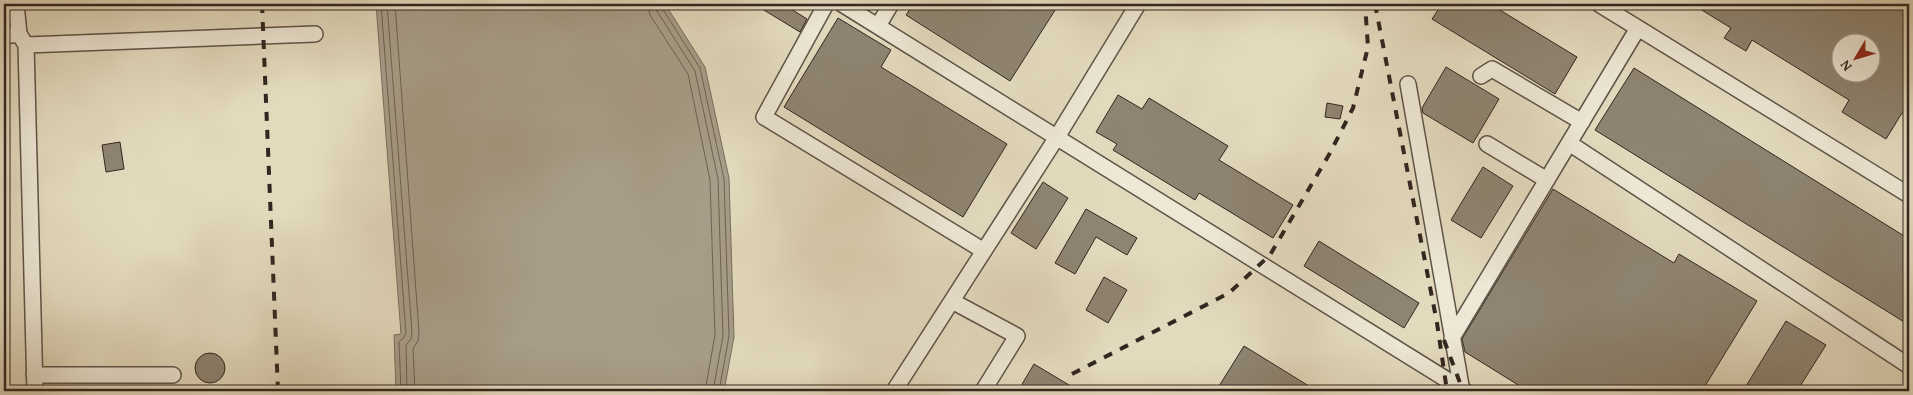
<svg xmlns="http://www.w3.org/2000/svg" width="1913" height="395" viewBox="0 0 1913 395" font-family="'Gentium Book Plus',serif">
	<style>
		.water { fill: #a79d88; stroke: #786e5e }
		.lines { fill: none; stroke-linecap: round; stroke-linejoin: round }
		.shore { stroke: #6c6254; stroke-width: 1 }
		.building { fill: #8e8472; stroke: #322720; fill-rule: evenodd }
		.minor-casing { stroke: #5e5448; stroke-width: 18 }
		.minor { stroke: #ede7d5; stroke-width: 15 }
		.rail { stroke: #322720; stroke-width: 4; stroke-dasharray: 9 9; stroke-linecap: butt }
	</style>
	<rect width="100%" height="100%" fill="#e3dabe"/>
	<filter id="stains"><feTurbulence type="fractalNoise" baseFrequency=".004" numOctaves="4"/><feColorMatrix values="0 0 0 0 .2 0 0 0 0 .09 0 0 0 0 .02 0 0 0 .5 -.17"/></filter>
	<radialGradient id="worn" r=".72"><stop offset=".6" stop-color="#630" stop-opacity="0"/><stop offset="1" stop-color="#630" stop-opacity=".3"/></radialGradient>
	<path class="water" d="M376,4H665L705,67L729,178L734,337L724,391H396L394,335L401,334Z"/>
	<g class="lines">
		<path class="shore" d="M381,4L406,333L404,337L399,342L401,391
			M387,4L412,332L411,339L406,345L407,391
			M395,4L419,332L418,341L413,349L415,391
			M647,4L650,15L688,74L710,180L715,335L705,391
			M655,4L657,11L695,71L718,179L723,336L713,391
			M661,4L662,8L700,68L724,179L729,336L719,391"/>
	</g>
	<path class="building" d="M754,4H783L807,19L800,32Z
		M914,4H1059L1010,81L906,15Z
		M1442,4H1490L1577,57L1555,94L1432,19Z
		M1692,4H1909V117L1902,113L1886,139L1842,112L1849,100L1752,40L1746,51L1724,38L1731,28ZM1840,42H1870V72H1840Z
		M838,18L891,50L881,67L1007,144L963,217L784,107Z
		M1446,67L1499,99L1473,143L1423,113L1422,108Z
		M1634,68L1909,239V325L1595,130Z
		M1118,95L1142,109L1149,98L1228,146L1219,160L1293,205L1273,238L1199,193L1195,200L1113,150L1117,144L1096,132Z
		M1327,103L1343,106L1340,119L1325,117Z
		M120,142L124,169L106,172L102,145Z
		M1483,167L1513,186L1481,238L1451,220Z
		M1043,182L1068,198L1036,249L1011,233Z
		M1553,189L1674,263L1679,254L1757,301L1702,391H1528L1465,352L1462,339Z
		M1086,209L1137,238L1127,255L1096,237L1075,274L1055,263Z
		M1319,241L1419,303L1404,328L1304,266Z
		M1104,277L1127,290L1108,323L1086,310Z
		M1786,321L1826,345L1797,391H1743Z
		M1244,346L1317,391H1216Z
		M195 368a15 15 0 1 1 30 0a15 15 0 1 1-30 0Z
		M1034,364L1079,391H1018Z"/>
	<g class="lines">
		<g class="minor-casing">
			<path id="minor" d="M16,4L19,34L26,45L35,391
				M826,4L764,117L984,251
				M842,4L1465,391
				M1599,4L1909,195
				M878,26L891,4
				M4,36L19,34
				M26,45L315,34
				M1481,76L1492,69L1582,122
				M1408,84L1462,391
				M1569,143L1909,366
				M1487,144L1547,180
				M952,301L1017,336L983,391
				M1452,338L1638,28
				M34,375H173
				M894,391L1057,137L1138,4"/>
		</g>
		<use href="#minor" class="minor"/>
		<path class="rail" d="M262,4L278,391
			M1375,4L1437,323L1447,391
			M1444,340L1463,391
			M1072,374L1229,293L1270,255L1330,153L1353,108L1368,47L1365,4"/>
	</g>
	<rect width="1913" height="395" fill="none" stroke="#e3dabe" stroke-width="20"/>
	<rect x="5" y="5" width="1903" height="385" fill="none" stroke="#322720" stroke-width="2.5"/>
	<rect x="10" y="10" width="1893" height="375" fill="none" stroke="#322720"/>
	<g transform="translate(1856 58) rotate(232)"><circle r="24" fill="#ede7d5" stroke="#a29a8d"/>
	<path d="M0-4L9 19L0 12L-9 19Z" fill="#8f2418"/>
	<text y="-8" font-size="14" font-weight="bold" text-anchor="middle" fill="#322720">N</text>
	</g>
	<rect width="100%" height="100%" filter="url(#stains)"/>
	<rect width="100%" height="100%" fill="url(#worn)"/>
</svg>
